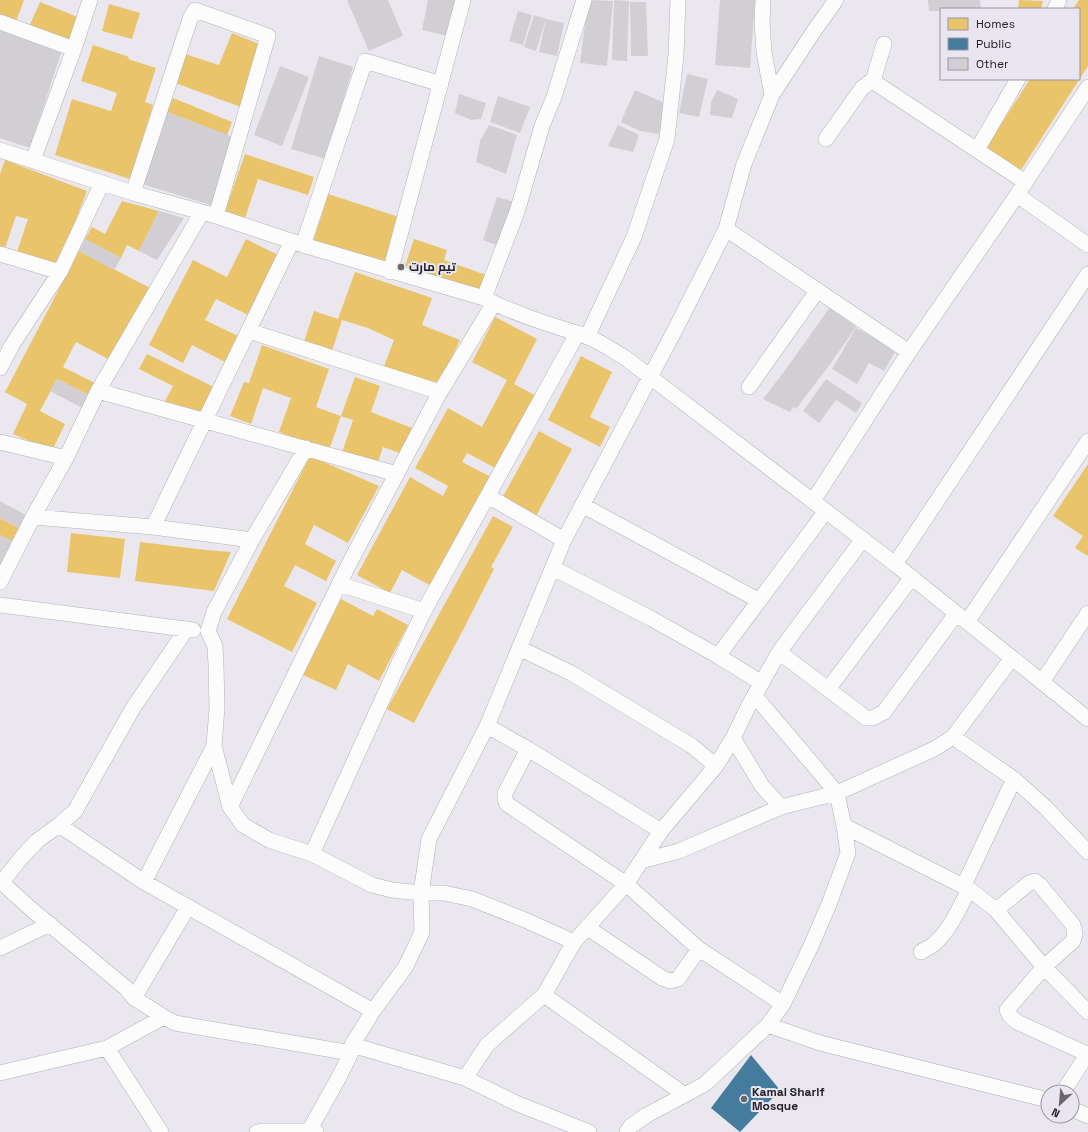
<svg xmlns="http://www.w3.org/2000/svg" width="1088" height="1132" viewBox="0 0 1088 1132" font-family="'Space Grotesk',Cairo,sans-serif">
	<style>
		.homes { fill: #e9c46a }
		.public { fill: #457b9d }
		.building { fill: #d2cfd4 }
		.lines { fill: none; stroke-linecap: round; stroke-linejoin: round }
		.minor-casing { stroke: #b2b1b5; stroke-width: 16 }
		.minor { stroke: #fcfcfc; stroke-width: 15 }
		.poi-dot { fill: #69676b; stroke: #e9e5f1; stroke-width: 1.5 }
		.labels { text-anchor: middle; dominant-baseline: central; stroke-width: 4; stroke-linejoin: round; paint-order: stroke }
		.poi-label { font-size: 12px; font-weight: bold; fill: #232125; stroke: #e9e5f1; text-anchor: start }
	</style>
	<rect width="100%" height="100%" fill="#eae8ee"/>
	<path class="homes" d="M0,0H24L15,24L0,18Z
		M1019,0L1043,1L1041,9H1018Z
		M1079,0H1088V66L1019,173L984,151L1030,79H1079V9H1073Z
		M40,2L78,17L68,42L28,29Z
		M109,4L140,13L132,39L102,31Z
		M232,33L264,46L241,107L175,83L185,54L219,65Z
		M93,45L129,57L128,59L156,68L145,102L153,105L130,179L55,155L72,99L111,111L117,93L81,81Z
		M173,98L232,122L227,135L167,112Z
		M245,154L314,177L308,195L258,179L245,218L225,211Z
		M5,160L87,191L57,267L16,255L28,219L16,216L4,251L0,250V174Z
		M328,194L399,217L385,264L313,242Z
		M122,201L159,211L139,251L127,245L121,258L85,239L92,227L105,234Z
		M246,239L278,255L248,315L216,299L205,320L238,336L225,362L192,345L183,363L149,345L193,260L227,277Z
		M414,239L447,250L444,260L486,275L480,292L405,266Z
		M79,251L150,288L112,361L76,342L63,367L99,385L92,397L57,379L40,411L65,424L52,451L13,434L27,404L5,392Z
		M355,272L432,298L422,325L460,340L436,391L383,369L394,340L368,328L342,320L331,354L303,345L314,311L338,319Z
		M495,317L537,339L514,384L538,397L499,470L467,453L462,462L493,478L433,587L402,570L390,593L357,575L410,477L443,496L448,486L415,468L448,408L482,427L507,380L472,362Z
		M262,345L329,369L316,407L341,416L329,450L279,432L291,398L263,388L251,424L230,416L244,382L249,383Z
		M147,354L214,387L200,413L164,403L173,386L139,369Z
		M581,356L612,372L590,417L610,427L600,447L548,420Z
		M355,377L380,386L371,412L412,428L402,454L383,447L377,465L342,453L353,420L341,416Z
		M539,431L572,449L535,518L501,500Z
		M310,456L379,486L348,543L314,525L305,544L336,561L326,581L295,565L284,586L317,603L292,652L227,619Z
		M1088,464V556L1075,548L1083,536L1053,516Z
		M493,516L513,527L491,567L494,569L463,630L414,723L387,709Z
		M0,518L19,528L12,541L0,535Z
		M71,533L125,539L120,578L67,572Z
		M140,542L206,550L231,552L214,591L135,581Z
		M341,599L373,616L377,609L408,625L379,681L348,664L336,690L303,675Z"/>
	<path class="public" d="M751,1055L780,1090L740,1132L711,1108Z"/>
	<path class="building" d="M347,0H388L403,36L369,51Z
		M428,0H460L453,37L422,30Z
		M588,0L613,1L607,66L580,63Z
		M614,0L629,1L627,61L612,60Z
		M720,0H755L750,68L715,65Z
		M928,0H980L981,9H941V11H929Z
		M630,2H646L648,56H631Z
		M518,11L532,15L523,45L509,41Z
		M534,15L546,19L536,51L524,47Z
		M546,19L564,23L557,56L539,52Z
		M0,30L61,53L30,148L0,138Z
		M319,56L353,67L326,159L291,149Z
		M280,66L309,77L282,146L254,135Z
		M687,74L708,79L699,117L679,113Z
		M635,90L665,103L663,120L659,134L640,131L621,122L625,112Z
		M717,90L738,99L732,118L710,115L711,102Z
		M459,94L486,103L481,119L471,120L455,113Z
		M498,96L530,107L520,133L490,122Z
		M167,112L236,138L214,206L142,184Z
		M489,125L517,135L506,174L476,162L480,141Z
		M618,125L639,135L633,152L608,146Z
		M497,197L514,202L499,246L483,240Z
		M159,211L184,218L157,260L139,251Z
		M85,239L121,258L114,270L79,251Z
		M830,307L856,327L831,363L796,409L793,407L790,412L763,399L786,369Z
		M856,328L896,350L884,371L869,363L857,384L832,369Z
		M57,379L92,397L86,410L50,391Z
		M826,379L862,403L856,413L836,400L819,423L803,411Z
		M0,501L26,515L19,528L0,518Z
		M0,535L12,541L0,565Z"/>
	<g class="lines">
		<g class="minor-casing">
			<path id="minor" d="M763,0L762,22L764,52L772,95
				M1055,9L1059,0
				M0,22L74,49
				M884,44L875,74L874,79L877,84L1025,182
				M826,139L862,88L874,79
				M0,150L133,193L216,216L303,245L484,298C514,314 554,326 586,336C599,341 612,350 624,357L895,564L1088,719
				M977,150L1018,79
				M33,160L74,49L90,0
				M133,193L190,19L195,10L268,36L216,216
				M1017,195L1088,245
				M726,229L909,352
				M303,245L365,61L441,84
				M0,254L60,272
				M390,272L463,0
				M484,298L517,212L542,126L554,97L584,0
				M249,331L440,392
				M587,337L634,237L667,139L676,55L678,0
				M0,368L12,345L60,272L102,183
				M749,387L817,291
				M98,391L397,474
				M0,442L66,458
				M306,448L252,540L214,612L208,631L215,646L216,665L217,708L214,746L230,807L243,825L269,840L312,854L372,885L392,890L421,893H444L472,899L525,920L574,942
				M488,496L564,540
				M813,501L909,352L1017,195L1088,87
				M582,505L758,600
				M33,517L153,527L252,540
				M153,527L292,241
				M895,564L1088,274
				M553,568L652,619L718,656L762,683
				M0,582L33,517L66,458L98,391L202,212
				M339,584L424,611
				M0,605L193,630
				M967,622L1088,441
				M519,648L571,673L692,746L716,766
				M779,652L866,718H873L884,712L956,614
				M718,656L826,511
				M1042,682L1088,613
				M829,688L912,577
				M487,726L528,749L661,831
				M953,737L1014,779L1045,807L1088,852
				M733,738L762,786L781,807
				M528,749L505,793V799L507,804L626,884L699,949L783,1004
				M230,807L349,564L440,392L494,303
				M59,825L144,882L373,1011
				M844,826L969,889L996,910L1044,967L1088,1012
				M312,854L398,665L424,611L577,334
				M641,861L679,851L781,807L837,793L934,749L953,737L1012,658
				M0,881L31,909L126,988L134,998L164,1017
				M2,882L21,858L37,841L59,825L75,811L133,708L186,630
				M144,882L214,746
				M964,885L1014,779
				M996,910L1029,883L1035,881L1040,885L1073,925L1075,934L1073,941L1044,967L1007,1010L1010,1016L1017,1022L1087,1054
				M588,928L662,978L670,981L678,979L699,949
				M0,948L50,924
				M921,952C925,949 931,947 934,944C950,930 960,907 969,889
				M544,995L685,1095
				M134,998L188,907
				M768,1025L820,1043L1048,1100
				M352,1045L465,1078L518,1104L589,1132
				M107,1048L161,1132
				M0,1073L107,1048L164,1017L175,1023L351,1053
				M465,1078L487,1045L544,995L574,942L626,884L661,831L716,766L733,738L748,707L779,652L863,539
				M1063,1092L1088,1053
				M1072,1109L1088,1116
				M309,1131L339,1077L351,1053L352,1045L373,1011L406,966L422,932L421,893L429,839L487,726L564,540L676,328L726,229L744,164L772,95L814,31L836,0
				M257,1132L262,1131H309L316,1132
				M627,1132L631,1126L647,1115L705,1084L768,1025L783,1004L811,946L829,904L848,853L844,826L839,803L837,793L755,696"/>
		</g>
		<use href="#minor" class="minor"/>
	</g>
	<g class="poi-dot">
		<circle cx="401" cy="267" r="4"/>
		<circle cx="744" cy="1099" r="4"/>
	</g>
	<g class="labels">
		<g class="poi-label">
			<text x="409" y="267">تيم مارت</text>
			<text x="752" y="1092">Kamal Sharif<tspan x="752" dy="14">Mosque</tspan></text>
		</g>
	</g>
	<rect x="940" y="8" width="140" height="72" fill="#e9e5f1" stroke="#9a979f"/>
	<rect x="948" y="18" width="20" height="12" fill="#e9c46a" stroke="#9a979f"/>
	<text x="976" y="28" font-size="12" fill="#232125">Homes</text>
	<rect x="948" y="38" width="20" height="12" fill="#457b9d" stroke="#9a979f"/>
	<text x="976" y="48" font-size="12" fill="#232125">Public</text>
	<rect x="948" y="58" width="20" height="12" fill="#d2cfd4" stroke="#9a979f"/>
	<text x="976" y="68" font-size="12" fill="#232125">Other</text>
	<g transform="translate(1060 1104) rotate(206)"><circle r="19" fill="#e9e5f1" stroke="#9a979f"/>
	<path d="M0-3L7 15L0 10L-7 15Z" fill="#69676b"/>
	<text y="-6" font-size="11" font-weight="bold" text-anchor="middle" fill="#232125">N</text>
	</g>
</svg>
